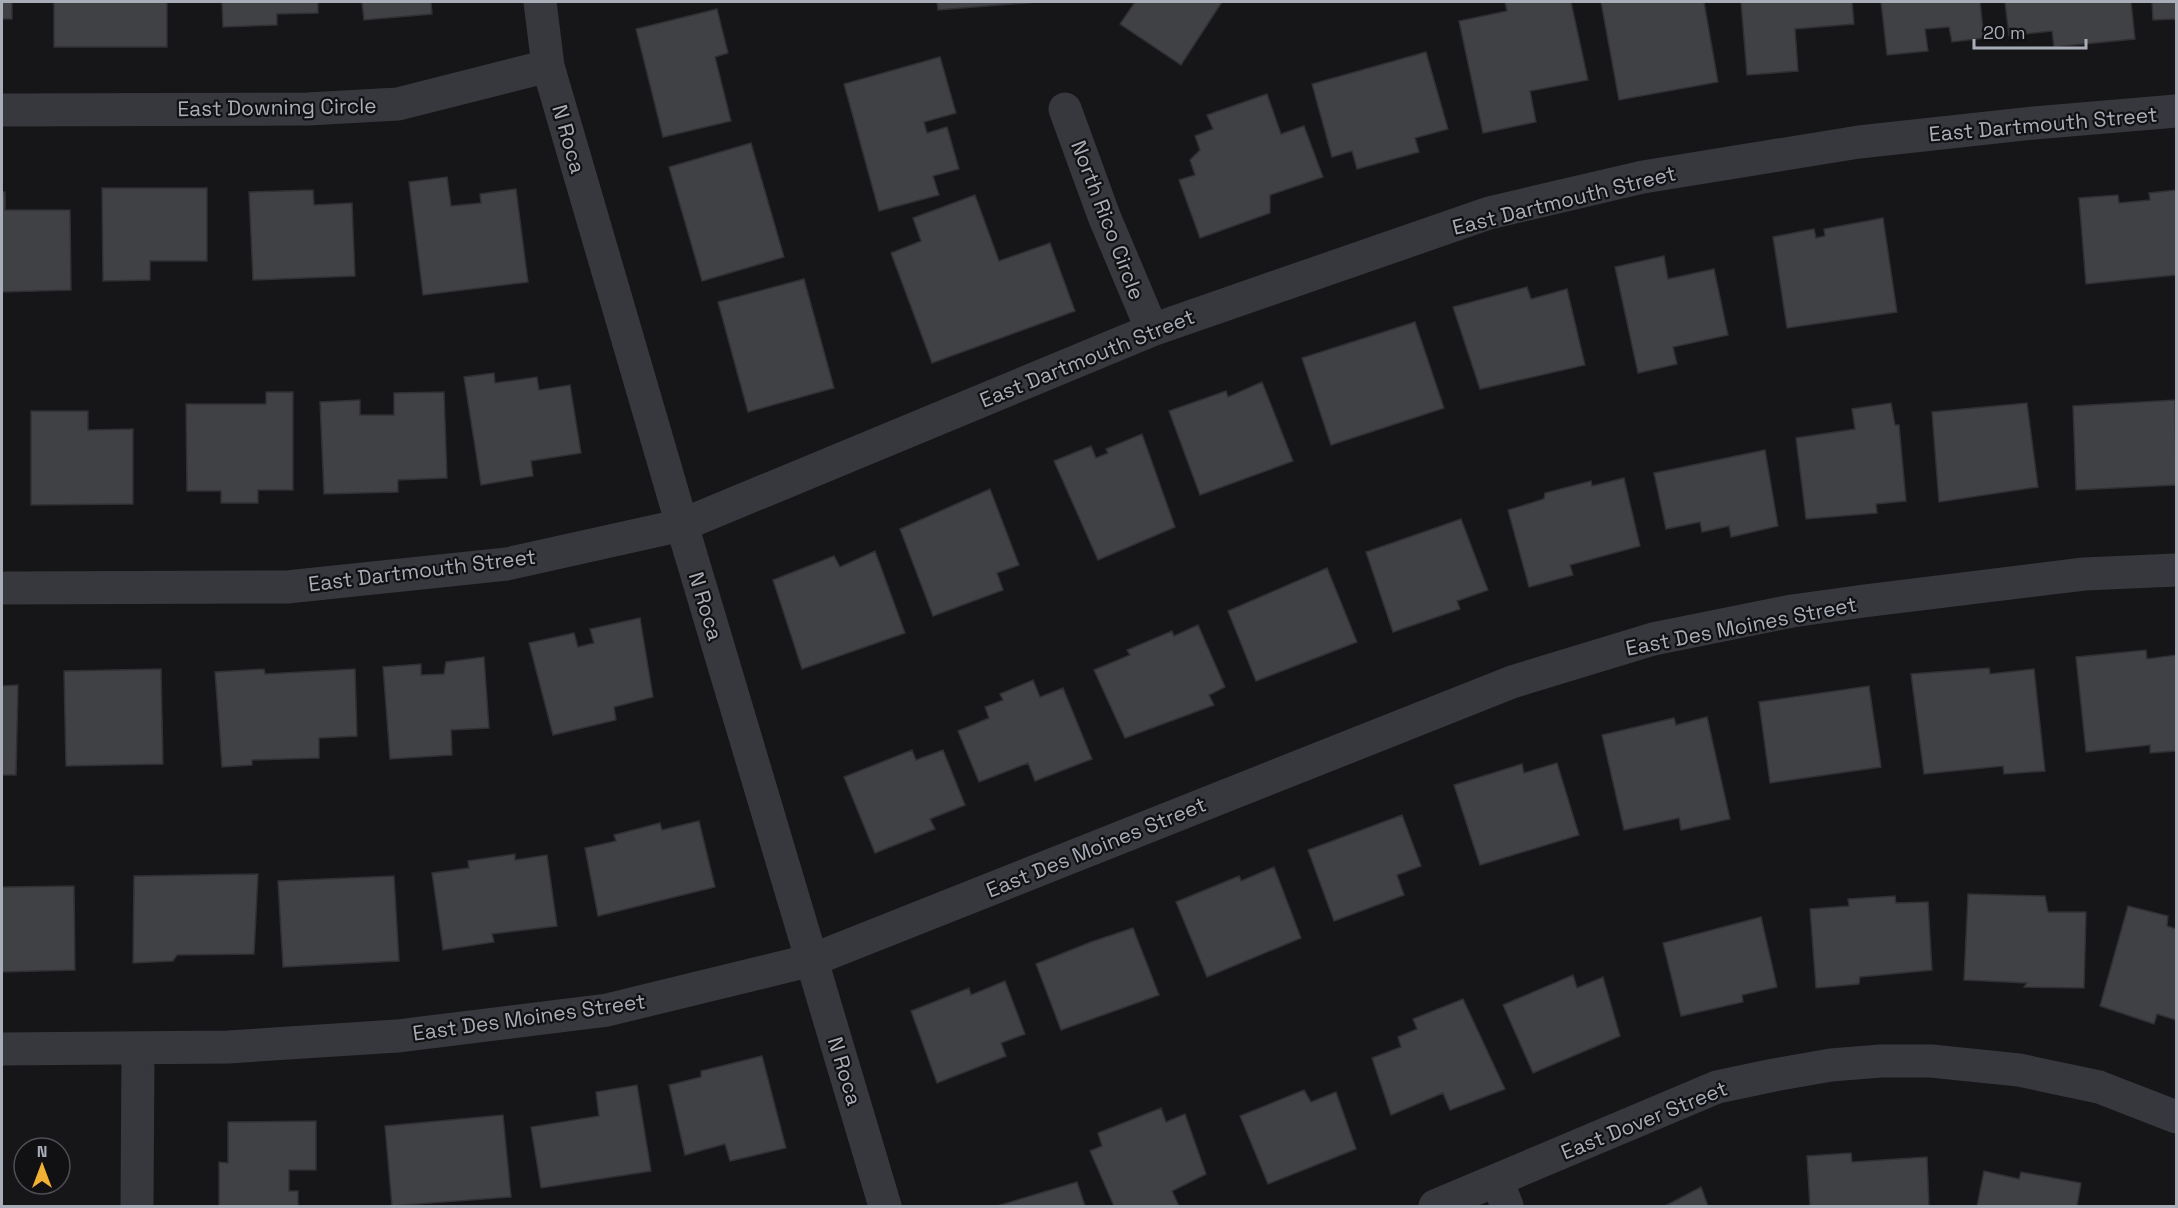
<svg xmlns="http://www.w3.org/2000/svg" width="2178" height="1208" viewBox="0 0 2178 1208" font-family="'Space Grotesk',sans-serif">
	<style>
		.building { fill: #404145; stroke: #303034; stroke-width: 1.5 }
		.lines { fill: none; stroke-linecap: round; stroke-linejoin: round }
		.minor { stroke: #37383d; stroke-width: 33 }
		.labels { text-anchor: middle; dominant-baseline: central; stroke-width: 4.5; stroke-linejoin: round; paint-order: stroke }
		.street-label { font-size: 21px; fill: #a8adb8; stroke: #111113 }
	</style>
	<rect width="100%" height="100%" fill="#161618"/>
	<path class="building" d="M2,2H12V19H2Z
		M54,2H167V47H54Z
		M222,2H318V13L277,14V25L223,27Z
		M362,2H431L432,14L364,20Z
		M937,2H1038L938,10Z
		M1135,2H1222L1181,65L1120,24Z
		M1505,2H1571L1588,80L1530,91L1536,122L1483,133L1459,21L1507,11Z
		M1601,2H1704L1718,82L1619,100Z
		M1741,2H1852L1854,24L1795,29L1798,71L1747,75Z
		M1881,2H1980L1984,38L1952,42L1949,27L1925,29L1928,51L1887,55Z
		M2005,2H2131L2135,39L2054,47L2052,31L2009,36Z
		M2152,2H2176V19L2153,20Z
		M717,9L728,53L715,57L731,121L663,137L636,29Z
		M1426,52L1448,129L1415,138L1419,152L1357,169L1352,151L1332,157L1312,84Z
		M940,57L956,113L924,122L927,133L947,127L959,169L933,176L939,195L879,211L844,84Z
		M1267,94L1281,134L1304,126L1323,177L1270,195V213L1200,238L1179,180L1195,175L1190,160L1200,150L1195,136L1213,129L1207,115Z
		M751,143L784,257L702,281L669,167Z
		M447,177L451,206L481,203L480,194L516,189L528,282L423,295L409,182Z
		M102,188H207V261H150V280L103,281Z
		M313,190L314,205L352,203L355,276L253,280L249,192Z
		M2176,190V275L2086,284L2079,198L2118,195L2119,203L2150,200L2149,193Z
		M2,192H5V210H70L71,290L2,292Z
		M975,195L999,261L1050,243L1075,311L932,363L891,253L921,241L913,218Z
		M1883,218L1897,312L1787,328L1773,237L1814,229L1816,238L1825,236L1824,229Z
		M1664,256L1668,279L1714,269L1728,335L1673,347L1677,364L1638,373L1615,267Z
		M804,279L834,388L748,412L718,302Z
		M1527,287L1531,299L1567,289L1585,365L1480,389L1453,307Z
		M1415,322L1444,408L1331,445L1302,358Z
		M494,373L495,383L537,377L539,390L570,385L581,453L531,461L533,476L481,485L464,377Z
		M1262,382L1293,461L1200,495L1169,411L1226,391L1228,397Z
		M266,392H293V490H258V503H221V491H187L186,404H266Z
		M444,392L447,478L398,480V492L324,494L320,402L360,400V415H394V393Z
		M2175,400L2176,485L2076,490L2073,406Z
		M1891,403L1895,425H1899L1906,501L1876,504L1877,513L1806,519L1796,438L1855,429L1852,409Z
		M2027,403L2038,487L1939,502L1932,412Z
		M31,411H88V430L133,429V504L31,505Z
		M1142,434L1175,527L1098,560L1054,461L1091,446L1096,458L1108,453L1106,449Z
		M1765,450L1778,526L1731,537L1729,526L1702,532L1700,522L1666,529L1654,473Z
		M1624,478L1640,546L1570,565L1573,575L1529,587L1508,510L1544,499L1545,493L1591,481L1592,486Z
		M990,489L1019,565L997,573L1003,590L933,616L900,529Z
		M1461,519L1488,590L1457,601L1460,609L1393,632L1366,552Z
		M875,551L905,633L802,669L773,580L834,556L840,567Z
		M1327,568L1357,642L1256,681L1228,611Z
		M640,618L653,697L614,707L616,720L553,735L529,643L574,633L578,647L594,643L590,629Z
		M1198,625L1225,687L1209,695L1214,705L1125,738L1094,670L1130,655L1127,650L1172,631L1174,636Z
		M2146,650L2147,659L2176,655V751L2150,753V745L2086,752L2076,657Z
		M484,657L489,728L451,730L452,755L390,759L383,667L421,664V675L444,674L446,662Z
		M1989,668L1990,674L2034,669L2045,771L2004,774L2003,766L1924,774L1911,674Z
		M161,669L163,764L66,766L64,671Z
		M264,669L265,674L355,669L357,736L319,738V758L252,760V765L222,767L215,672Z
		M1033,680L1040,697L1063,688L1092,759L1035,781L1028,763L979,782L958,731L989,718L985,707L1003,700L1000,694Z
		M18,685L16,775H2V686Z
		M1869,686L1881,767L1770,783L1759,702Z
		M1707,717L1730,819L1681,830L1679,818L1624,830L1602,735L1674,718L1676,725Z
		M912,750L916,760L943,750L965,805L930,819L935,829L875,853L844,777Z
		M1557,763L1579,835L1480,865L1454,785L1522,764L1524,773Z
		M1402,815L1421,866L1397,875L1404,895L1334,921L1308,850Z
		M699,821L715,887L598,916L585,848L616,841L614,835L660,823L662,830Z
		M515,854V860L547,855L557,926L492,934L494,942L443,950L432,873L469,868L468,861Z
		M1274,867L1301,938L1207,977L1176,902L1239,876L1241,881Z
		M258,874L254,954L177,955L173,961L133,963L134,876Z
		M394,876L399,961L283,967L278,881Z
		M74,886L75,970L2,972V887Z
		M1968,894L2045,896L2048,912H2086L2084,988L2024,987L2027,983L1964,980Z
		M1895,896L1896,903L1928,902L1932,970L1860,977L1859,984L1816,988L1810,909L1849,906L1848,899Z
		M2128,906L2168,916L2167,926L2176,929V1020L2157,1014L2154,1024L2100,1006Z
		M1761,917L1777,987L1742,995L1743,1002L1681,1016L1663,943Z
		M1133,928L1159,995L1061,1030L1036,964L1091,942Z
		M1573,975L1577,988L1603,977L1620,1036L1533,1073L1503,1005Z
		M1005,981L1025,1034L1001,1043L1006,1056L937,1083L911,1011L969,988L971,995Z
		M1463,999L1505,1089L1450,1110L1443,1093L1391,1115L1372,1058L1401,1047L1398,1037L1417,1029L1413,1019Z
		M762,1056L786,1148L730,1161L725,1144L685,1155L669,1085L701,1077V1071Z
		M637,1085L651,1171L541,1188L531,1127L599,1116L596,1092Z
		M1304,1090L1311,1102L1336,1092L1356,1149L1268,1184L1240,1116Z
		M1161,1108L1166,1122L1185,1114L1206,1174L1172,1191L1179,1206H1114L1090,1151L1102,1146L1098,1133Z
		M503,1115L511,1197L392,1206L385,1126Z
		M316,1121V1170H289V1191H298V1206H219V1162L228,1163V1122Z
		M1851,1153L1852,1162L1927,1157L1929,1206H1810L1807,1156Z
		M1984,1171L2019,1179L2021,1172L2081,1183L2077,1206H1977Z
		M1077,1182L1085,1206H997Z
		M1701,1187L1708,1206H1665Z"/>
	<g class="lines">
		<path class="minor" d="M540,2L548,66L682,525L885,1206
			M1065,109L1104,216L1152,330
			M2,110L308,109L398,104L548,66
			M2,588L287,587L507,564L682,525L1152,330L1489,213L1643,177L1859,142L2034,123L2176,111
			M2,1049L228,1047L397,1036L607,1010L812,960L1512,682L1653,639L1792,611L1864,601L2084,574L2176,570
			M1497,1180L1507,1206
			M137,1206L138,1049
			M1435,1206L1717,1087L1774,1075L1831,1065L1881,1061H1931L2019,1070L2099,1087L2176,1117"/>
	</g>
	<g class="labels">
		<g class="street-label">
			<text transform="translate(277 107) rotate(-1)">East Downing Circle</text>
			<text transform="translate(2043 124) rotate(-5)">East Dartmouth Street</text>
			<text transform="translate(569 139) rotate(74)">N Roca</text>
			<text transform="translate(1564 200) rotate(-14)">East Dartmouth Street</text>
			<text transform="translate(1108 220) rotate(69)">North Rico Circle</text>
			<text transform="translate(1087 358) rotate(-22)">East Dartmouth Street</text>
			<text transform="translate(422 570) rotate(-7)">East Dartmouth Street</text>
			<text transform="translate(706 606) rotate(73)">N Roca</text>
			<text transform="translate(1741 626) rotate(-11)">East Des Moines Street</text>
			<text transform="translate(1096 847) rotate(-22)">East Des Moines Street</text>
			<text transform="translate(529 1017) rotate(-8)">East Des Moines Street</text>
			<text transform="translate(845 1071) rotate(73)">N Roca</text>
			<text transform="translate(1644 1120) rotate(-22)">East Dover Street</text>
		</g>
	</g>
	<rect width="2178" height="1208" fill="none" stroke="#a8adb8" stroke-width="6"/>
	<g transform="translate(42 1166)"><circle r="28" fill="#111113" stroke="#4d4f55" stroke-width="1.5"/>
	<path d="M0-4.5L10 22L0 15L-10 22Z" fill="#f2b134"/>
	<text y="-9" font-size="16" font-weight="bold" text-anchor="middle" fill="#a8adb8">N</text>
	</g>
	<path d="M1974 39v9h112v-9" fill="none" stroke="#a8adb8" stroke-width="3"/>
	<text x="1983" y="39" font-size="18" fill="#a8adb8" stroke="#111113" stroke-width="4.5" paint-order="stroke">20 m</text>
</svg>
